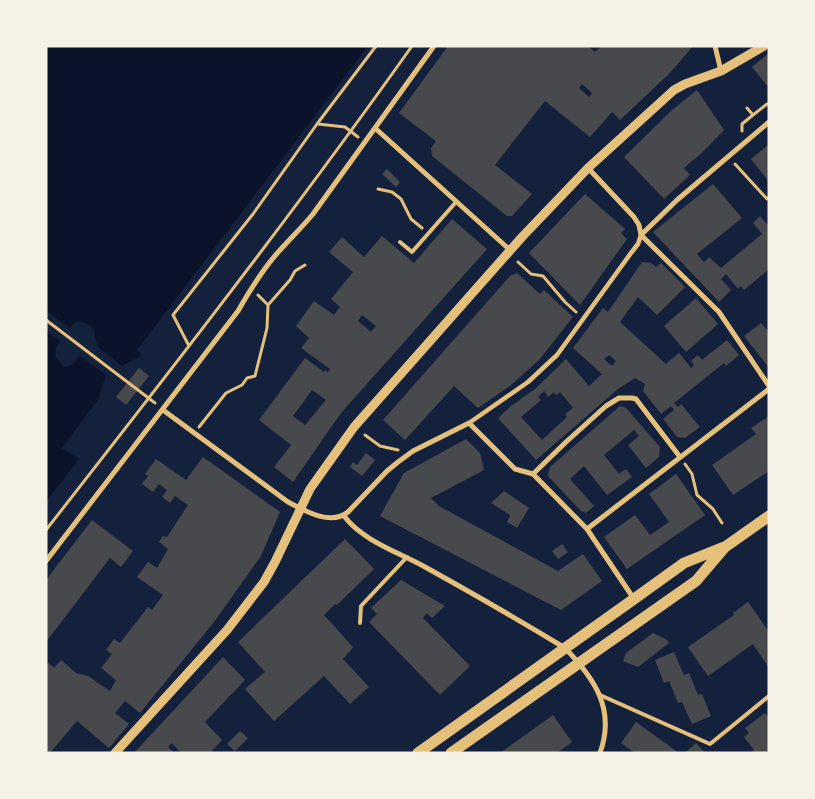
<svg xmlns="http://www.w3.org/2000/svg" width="815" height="799" viewBox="0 0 815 799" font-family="'Asap Condensed',sans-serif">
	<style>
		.water { fill: #0b132b }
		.building { fill: #48494c; fill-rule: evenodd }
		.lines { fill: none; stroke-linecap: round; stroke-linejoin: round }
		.path { stroke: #e5c07b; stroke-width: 3 }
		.service { stroke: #e5c07b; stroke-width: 4 }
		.pedestrian { stroke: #e5c07b; stroke-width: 4.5 }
		.minor { stroke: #e5c07b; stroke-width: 5 }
		.tertiary { stroke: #e5c07b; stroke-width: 9 }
		.primary { stroke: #e5c07b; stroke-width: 11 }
	</style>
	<rect width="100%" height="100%" fill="#14213d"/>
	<path class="water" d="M46,46H368L137,350L142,355L122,366L97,346L94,329C85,321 77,318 69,328L46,310L48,307L46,306Z
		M46,331L60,341C52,354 55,357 65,367L71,366L80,356L106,375L99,398L62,448L79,459L46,502Z"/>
	<path class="building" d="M448,46H588L595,52L602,46H693L671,72L620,120L612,112L590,137L545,101L495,165L532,194L512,216H507L432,156L431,148L436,141L399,113ZM582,84L592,93L589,97L579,88Z
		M769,53V88L752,67Z
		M697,90L724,130L704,151L684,168L690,175L664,199L624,157L672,110Z
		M769,144V182L751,159Z
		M387,169L400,182L396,187L382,174Z
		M713,184L742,218L697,254L704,262L709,257L721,268L762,234L753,223L760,216L769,226V269L744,290L741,286L738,289L726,274L721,279L731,290L719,302L653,232Z
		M585,194L625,229L621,233L627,239L580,305L529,253Z
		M452,219L487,249L341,413L293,482L274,467L291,445L259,420L305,358L324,372L325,370L328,372L330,369L301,348L309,338L296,326L314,301L334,315L340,307L331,299L353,272L329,252L342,237L364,257L382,236L414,263ZM362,315L376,326L371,332L358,321ZM312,390L326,400L305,425L293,416Z
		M642,262L651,263L656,267L661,263L685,287L657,315L638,297L620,322L666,364L679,353L691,368L694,365L691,361L698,355L702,360L727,340L739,355L726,366L724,363L674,403L678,407L681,404L700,427L685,438L677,437L663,419L674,410L671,406L661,414L643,391L645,384L635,378L618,389L536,460L498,418L511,406L535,389L566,359L589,386L602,374L573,348L603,308L608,312ZM609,355L616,361L612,366L604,359ZM544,391L548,397L554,392L556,395L560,392L573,408L565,414L567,417L542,440L521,417L541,400L538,397Z
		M517,273L540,294L544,290L573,317L539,360L510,386L478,408L454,386L405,440L383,420L510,276Z
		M696,298L718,324L686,352L664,326Z
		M761,323L767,330L769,328V368L744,336Z
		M139,368L149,376L126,405L116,397Z
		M620,406L626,408L660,447L659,457L646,468L628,445L639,436L634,430L604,455L619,474L626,469L632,477L607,495L584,466L570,479L594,506L586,513L581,511L548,476L550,467Z
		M769,416V471L733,495L712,465L756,434L751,428Z
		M466,439L480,453L484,470L431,498L439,506L558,571L583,554L602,581L561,610L380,516L404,473Z
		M366,453L375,460L362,476L350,467L353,462L357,465Z
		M203,457L280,512L261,556L214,622L140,713L125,701L115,713L129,724L109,748L77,721L50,753H46V666L48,663L54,668L61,660L76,673L88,676L110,691L116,680L101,668L112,654L106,650L114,639L120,643L148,607L152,610L163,595L137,577L148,562L157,568L168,549L159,542L163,536L167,537L188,505L175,496L170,503L162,497L167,490L159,484L153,492L142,484L148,476L145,474L156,459L186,480Z
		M676,474L705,515L627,569L604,537L635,515L650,535L669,522L649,494Z
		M504,491L529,508L517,528L507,522L510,515L491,503Z
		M92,520L133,551L121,567L110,558L46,642V580Z
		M345,539L374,569L337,605L335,604L324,615L353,647L343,659L369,687L350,704L324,676L274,721L245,689L265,672L238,642Z
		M562,544L568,552L558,559L552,551Z
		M401,580L445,606L432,618L427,613L423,618L470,666L440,695L369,622L377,614L371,608Z
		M748,602L769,632V668L753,644L708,676L688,647L734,615L733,613Z
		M653,633L667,640L669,643L638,667L623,661L626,653Z
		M674,652L684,675L689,673L698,695L702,694L711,716L692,724L682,702L678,703L669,681L664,683L655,660Z
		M223,657L245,680L205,722L222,740L212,751L214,753H181L172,743L168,747L174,753H134Z
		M765,713L769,718V753H750L754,750L744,737L749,733L745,728Z
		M553,715L572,742L557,753H500Z
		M636,722L679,753H635L621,743Z
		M240,731L248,738L235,751L227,744Z
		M696,743L705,753H685Z"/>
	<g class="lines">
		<path class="path" d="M747,108L753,115L767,104H769
			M318,124L345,127L358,137
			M742,131V124L753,115
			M735,164L767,199L769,197
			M378,189L392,192L401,199L411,219L422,228
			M518,262L531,274L543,276L565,302L576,312
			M258,295L268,305
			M46,320L155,403
			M189,346L173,315L253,214L317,124L376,46
			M199,427L226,393L242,385L247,378L255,376L267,328L268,305L290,280L295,271L305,265
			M365,435L380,446L398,450
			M685,464L692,474L697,495L713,509L722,523
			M46,530C171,370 295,211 412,46"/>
		<path class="service" d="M400,242L412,252L456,202
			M360,623L361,606L407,557
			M600,695L710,744L769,696"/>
		<path class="pedestrian" d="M469,423L528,382L557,355L631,253L638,244L641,235"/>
		<path class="minor" d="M715,46L721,71
			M375,128L510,250
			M588,168L634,217L639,225L641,235L719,312L769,386
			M641,235L677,200L769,122
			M163,410L288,502C305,511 331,526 348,512L387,471L398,462L413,451L469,423L515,469L533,474L587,529L634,599
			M533,474L566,442L606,406L619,398H632L636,399L680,457
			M344,516C363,541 398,552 425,567C472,593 519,620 565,648C594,678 616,709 600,753
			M587,529L769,389
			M46,561L238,311C250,290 264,267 281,249C292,237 303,226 313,214L434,46"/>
		<path class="tertiary" d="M115,753L227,630L264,582L275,562L310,489L354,427L522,237L588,168L674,90L685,84L721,71L764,46"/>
		<path class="primary" d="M418,753L634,599L684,563L724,547
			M451,753L696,581L725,547L769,516"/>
	</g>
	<rect width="815" height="799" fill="none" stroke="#f6f1e7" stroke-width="95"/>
</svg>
